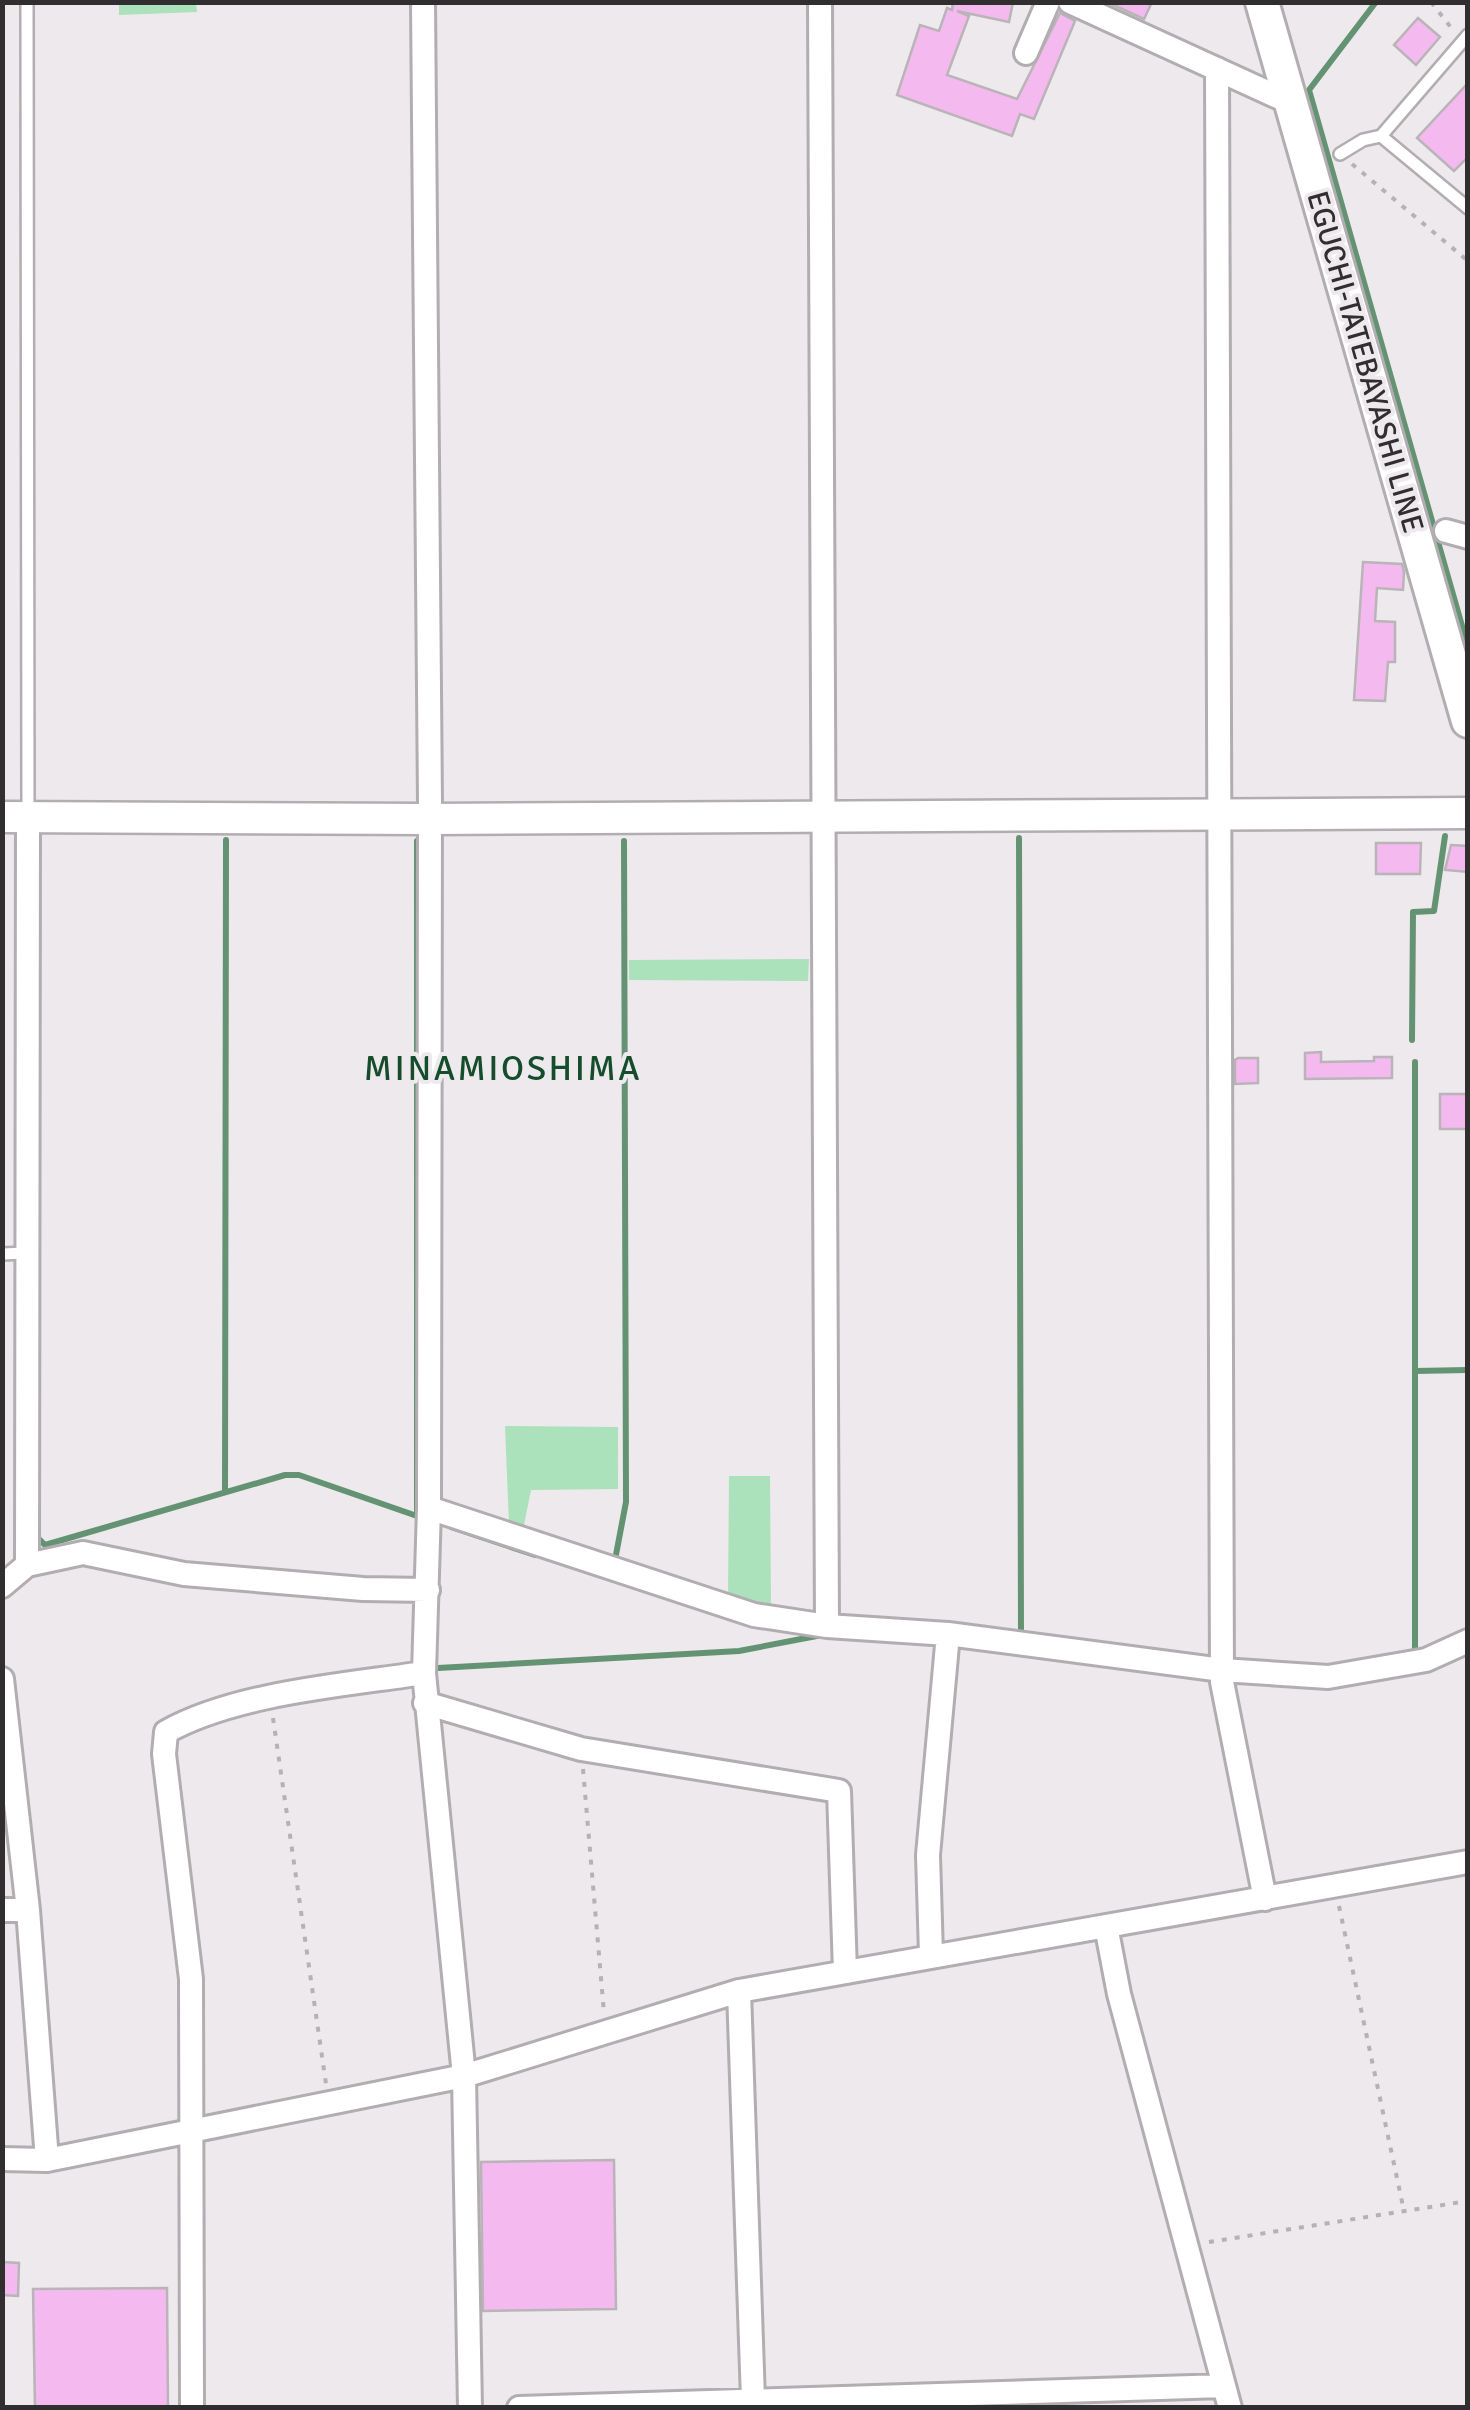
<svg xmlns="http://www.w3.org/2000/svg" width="1470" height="2410" viewBox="0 0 1470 2410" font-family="Signika,sans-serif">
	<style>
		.green { fill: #abe1bb }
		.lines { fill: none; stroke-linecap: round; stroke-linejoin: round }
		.stream { stroke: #649374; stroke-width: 6 }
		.building { fill: #f4baef; stroke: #b9b4b8; stroke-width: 2.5 }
		.service-casing { stroke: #b2adb1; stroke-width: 16 }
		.minor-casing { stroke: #b2adb1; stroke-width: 28 }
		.tertiary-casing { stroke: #b2adb1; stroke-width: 35 }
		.secondary-casing { stroke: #b2adb1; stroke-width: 38 }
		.path { stroke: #b5b1b4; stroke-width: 4; stroke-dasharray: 5 8; stroke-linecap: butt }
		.service { stroke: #fff; stroke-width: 11 }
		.minor { stroke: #fff; stroke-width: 22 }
		.tertiary { stroke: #fff; stroke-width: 30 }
		.secondary { stroke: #fff; stroke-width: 32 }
		.labels { text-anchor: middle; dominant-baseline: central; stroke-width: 8; stroke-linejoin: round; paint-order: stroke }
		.street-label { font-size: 30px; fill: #302e2f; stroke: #eee9ed }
		.quarter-label { font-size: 35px; letter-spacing: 2.5px; fill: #144c2c; stroke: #eee9ed }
	</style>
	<rect width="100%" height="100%" fill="#eee9ed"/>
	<path class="green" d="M119,3H196L197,12L119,15Z
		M809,959L808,981L629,980V960Z
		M505,1426L618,1427V1489L531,1490L523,1530L509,1524Z
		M729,1476H770L771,1609L728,1599Z"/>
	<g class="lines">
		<path class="stream" d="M1376,2L1309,90L1468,647
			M1019,838L1021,1634
			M1412,1040L1413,912L1434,911L1445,836
			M1415,1371L1468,1370
			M225,1492L226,840
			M451,1527L535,1555
			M36,1536L45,1545L285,1475H299L417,1516V841
			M615,1560L626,1502L624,841
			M1415,1651V1062
			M438,1668L739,1651L822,1635"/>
	</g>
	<path class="building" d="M953,2H1013L1009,22L957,11L969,16L947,75L1017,99L1060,13L1075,21L1034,119L1020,114L1012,136L897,95L920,25L939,31L947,8L952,10Z
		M1107,2H1152L1144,19Z
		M1418,18L1440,37L1416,65L1394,45Z
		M1468,83V157L1454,171L1417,138Z
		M1363,562L1402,564L1404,572L1403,590L1377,588L1375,621L1395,622V662H1388L1385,701L1354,700Z
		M1376,843H1421L1420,874H1376Z
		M1451,845L1468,846V872L1445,870Z
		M1321,1052V1062L1374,1061V1057H1392V1078L1305,1079V1053Z
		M1238,1058H1258V1083L1235,1084V1060Z
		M1440,1094H1468V1129H1440Z
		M614,2160L616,2309L483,2311L481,2162Z
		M2,2262L19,2263L18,2296L2,2295Z
		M167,2288L168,2408H35L33,2289Z"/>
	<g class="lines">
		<g class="service-casing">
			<path id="service" d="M27,2L28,817
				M1468,35L1381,136L1468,208
				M1340,154L1363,140L1381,136
				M2,1254L26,1253"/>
		</g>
		<g class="minor-casing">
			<path id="minor" d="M423,2L430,804L429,1508L424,1673L464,2076L470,2408
				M820,2L827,1626
				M1070,2L1291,103
				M1026,53L1048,2
				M1217,69L1222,1682L1265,1899
				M1446,531L1468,537
				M429,1508L754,1615L827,1626L948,1634L1222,1670L1328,1677L1426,1660L1468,1641
				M27,1565L28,817
				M2,1586L27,1565L83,1553L184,1574L363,1589L428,1590
				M2,1679L28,1910L47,2160
				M425,1703L581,1749L839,1791L845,1972
				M2,1910H28
				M1106,1926L1119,1994L1230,2408
				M931,1955L928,1855L948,1634
				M739,1991L753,2400
				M2,2159L47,2160L464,2076L739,1991L1468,1862
				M192,2408L191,1979L164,1754L166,1732C236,1693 344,1685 424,1673
				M519,2408L1224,2386"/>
		</g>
		<g class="tertiary-casing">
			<path id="tertiary" d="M2,817L430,819L1468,813"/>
		</g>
		<g class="secondary-casing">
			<path id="secondary" d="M1262,2L1468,721"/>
		</g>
		<path class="path" d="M1431,2L1453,30
			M1352,164L1468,261
			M273,1718L326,2084
			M583,1769L604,2013
			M1339,1906L1404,2211
			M1209,2242L1468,2201"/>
		<use href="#service" class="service"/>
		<use href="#minor" class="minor"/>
		<use href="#tertiary" class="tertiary"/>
		<use href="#secondary" class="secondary"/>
	</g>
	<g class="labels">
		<g class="street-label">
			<text transform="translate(1365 362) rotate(74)">EGUCHI-TATEBAYASHI LINE</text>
		</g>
		<g class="quarter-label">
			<text x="503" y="1068">MINAMIOSHIMA</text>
		</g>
	</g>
	<rect width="1470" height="2410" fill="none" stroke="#302e2f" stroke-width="10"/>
</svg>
